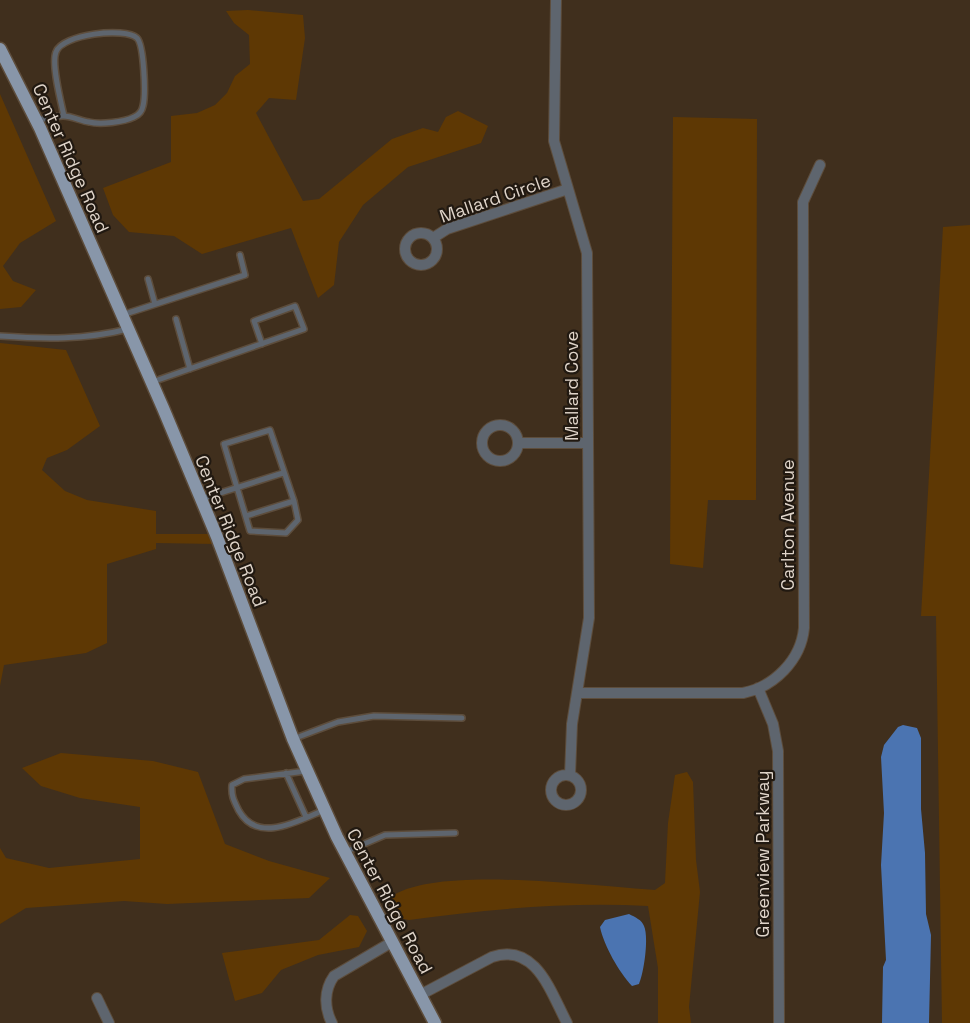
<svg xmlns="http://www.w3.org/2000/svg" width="970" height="1023" viewBox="0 0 970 1023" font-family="'Space Grotesk',sans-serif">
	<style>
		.green { fill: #5e3804 }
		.water { fill: #4b74b1 }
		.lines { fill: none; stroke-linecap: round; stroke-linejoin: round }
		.lane-casing { stroke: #5d4d3c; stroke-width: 8 }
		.street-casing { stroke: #5d4d3c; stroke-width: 12 }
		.primary-casing { stroke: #5d4d3c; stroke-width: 15 }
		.lane { stroke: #5e656e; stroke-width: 5 }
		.street { stroke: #5e656e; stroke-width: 10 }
		.primary { stroke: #8896a9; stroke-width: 12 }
		.labels { text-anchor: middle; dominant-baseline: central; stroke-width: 4.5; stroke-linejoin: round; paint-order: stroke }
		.street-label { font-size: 18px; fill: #dfd4c9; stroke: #211911 }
	</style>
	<rect width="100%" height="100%" fill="#402f1d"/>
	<path class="green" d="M248,10L303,15L305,38L296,100L269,98L256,113L303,201L319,199L392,139L423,128L438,132L446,117L458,111L488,126L481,143L408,167L363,205L339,242L334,285L318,298L291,228L202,254L174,236L129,232L113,215L103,188L171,162V116L197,113L215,105L227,93L235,76L250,64L249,35L234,23L226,11Z
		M0,94L56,221L20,243L3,266L13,281L36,290L21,307L0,309Z
		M673,117L757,119L756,500H708L703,568L670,564Z
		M970,225V1023H942L936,616H921L943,227Z
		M0,343L66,350L100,426L67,450L47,458L42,470L65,491L87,500L156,511V534H213L217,544L156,543V549L107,564V643L86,653L4,665L0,686Z
		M61,753L153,761L198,772L225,844L269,861L330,878L309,898L167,904L124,901L26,908L0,924V848L6,858L49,868L140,859V807L80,798L41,786L22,768Z
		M687,772L693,782L696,860L700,892L689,1007L691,1023H658V968L648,906C567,902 488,909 409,920L399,918L390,898C432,864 597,887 655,890L665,883L668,823L675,775Z
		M350,915L358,916L367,931L359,947L318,955L281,970L262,993L235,1001L222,953L319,940Z"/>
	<path class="water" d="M903,725L917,728L921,738V809L925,853L926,914L931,935L929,1023H882L883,967L886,960L881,865L884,813L881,757L884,745L898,727Z
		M629,914C635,917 642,920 644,926C649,937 644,973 639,984L632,986C619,972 604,946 600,927L605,920Z"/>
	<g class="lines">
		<g class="lane-casing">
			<path id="lane" d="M37,120C45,119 55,116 63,116C72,116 81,121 89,122C100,125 124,122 134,117C139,115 142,111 143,106C146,94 144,45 137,38C125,27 62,34 56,52C51,64 61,102 64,116
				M148,279L155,304
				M122,315L245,275L240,255
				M176,319L190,369
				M0,336C44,339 85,340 128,329
				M152,382L304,329L295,306L254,321L262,344
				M270,430L294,501L298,520L286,533L250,531L224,444Z
				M201,499L283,473
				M246,516L294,501
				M293,739L338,722L374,716L462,718
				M306,771L244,779L232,785C231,796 234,801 239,811C258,844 298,821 324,810
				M286,773L306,817
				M345,852L385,835L455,833"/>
		</g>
		<g class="street-casing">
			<path id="street" d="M556,0L554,141L587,253L589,618L572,724L570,775
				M405 249a16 16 0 1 1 32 0a16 16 0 1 1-32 0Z
				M433,238L447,229L568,189
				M482 443a18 18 0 1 1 36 0a18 18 0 1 1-36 0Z
				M518,443H588
				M758,688L773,724L778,751L779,1023
				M577,693H743C774,687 801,660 804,628L803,202L820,165
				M551 790a15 15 0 1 1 30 0a15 15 0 1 1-30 0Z
				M420,995L492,957C536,942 551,993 567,1023
				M97,998L109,1023
				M332,1023C324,1008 324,990 334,976L392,942"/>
		</g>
		<g class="primary-casing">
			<path id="primary" d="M0,49L40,128L163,408L217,537L293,739L337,837L435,1023"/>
		</g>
		<use href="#lane" class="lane"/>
		<use href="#street" class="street"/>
		<use href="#primary" class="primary"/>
	</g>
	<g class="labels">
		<g class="street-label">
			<text transform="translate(71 158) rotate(66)">Center Ridge Road</text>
			<text transform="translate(495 198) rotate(-19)">Mallard Circle</text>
			<text transform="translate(571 386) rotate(-90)">Mallard Cove</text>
			<text transform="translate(787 525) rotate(-90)">Carlton Avenue</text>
			<text transform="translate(231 531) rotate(68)">Center Ridge Road</text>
			<text transform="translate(762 854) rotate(-90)">Greenview Parkway</text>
			<text transform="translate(390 901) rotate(62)">Center Ridge Road</text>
		</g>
	</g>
</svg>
